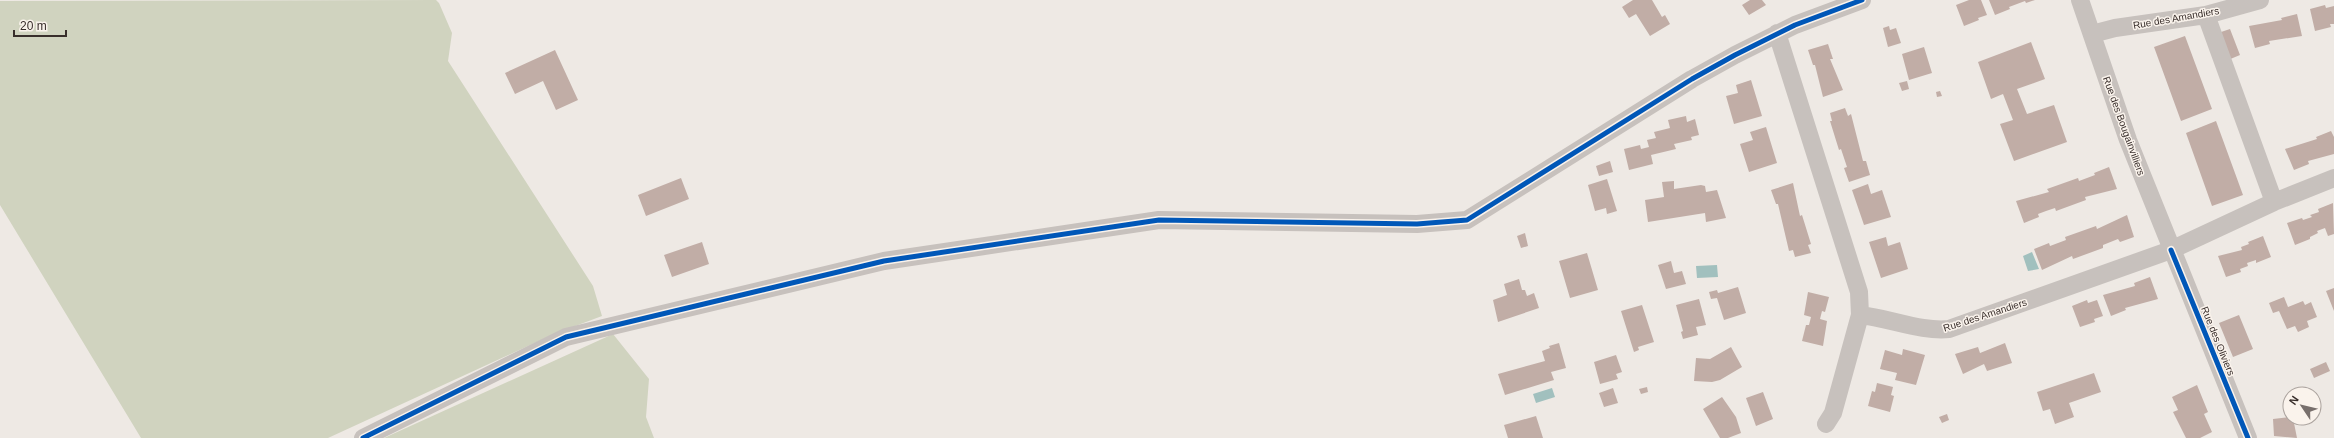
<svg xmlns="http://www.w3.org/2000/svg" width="2334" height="438" viewBox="0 0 2334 438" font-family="Arial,sans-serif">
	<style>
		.green { fill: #d0d3bf }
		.water { fill: #a1c0be }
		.building { fill: #c1ada6 }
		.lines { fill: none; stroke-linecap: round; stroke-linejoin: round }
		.minor { stroke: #c7c1bd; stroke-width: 18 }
		.cycleway-casing { stroke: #faf3ec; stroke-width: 8 }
		.cycleway { stroke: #0057b8; stroke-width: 5 }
		.labels { text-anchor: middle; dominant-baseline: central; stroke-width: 3; stroke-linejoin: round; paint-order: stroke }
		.street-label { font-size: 10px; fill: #382e2b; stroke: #faf3ec }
	</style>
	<rect width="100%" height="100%" fill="#eee9e4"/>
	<path class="green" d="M436,0L439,3L452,33L448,61L593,286L602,316L554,334L328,438H141L0,205V1Z
		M613,334L649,379L646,417L654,438H384Z"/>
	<path class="water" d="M2032,252L2039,269L2028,271L2023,256Z
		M1717,265L1718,277L1697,278L1696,266Z
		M1552,388L1555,397L1536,403L1533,394Z"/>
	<path class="building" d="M1633,0H1652L1662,17L1665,15L1670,24L1650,36L1636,14L1629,18L1622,7Z
		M1750,0H1762L1766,5L1749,15L1742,5Z
		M1969,0H1981L1987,15L1978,18L1979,20L1964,26L1956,5Z
		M1989,0H2035L2026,3L2025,1L2009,7L2010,9L1995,15Z
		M2325,5L2326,8L2334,6V24H2330L2331,27L2315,31L2310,9Z
		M2297,14L2302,36L2269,41L2270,44L2255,48L2249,26L2282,20L2281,18Z
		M1889,26L1890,30L1896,28L1901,43L1888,47L1883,28Z
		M2230,29L2240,55L2228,60L2218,33Z
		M2185,36L2212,109L2181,121L2154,47Z
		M2031,42L2045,79L2017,89L2027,114L2054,105L2067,142L2014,161L2000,124L2013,120L2003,94L1991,99L1978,62Z
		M1828,44L1833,59H1830L1843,90L1823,97L1815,65H1813L1808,50Z
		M1924,47L1932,73L1909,80L1902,54Z
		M555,50L578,100L556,110L543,81L515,94L505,73Z
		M1751,80L1762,116L1734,124L1726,96L1738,93L1736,85Z
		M1907,81L1909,89L1902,91L1899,83Z
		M1940,91L1942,96L1937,97L1936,92Z
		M1845,108L1848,116L1851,114L1863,161H1866L1870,175L1849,182L1844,168L1847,167L1841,149L1839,150L1830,121H1832L1830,113Z
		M1686,116L1687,122L1695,119L1699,135L1691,137L1692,140L1674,144L1676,149L1651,155L1653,164L1629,170L1624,149L1640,145L1641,149L1649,147L1647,140L1656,138L1654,132L1670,128L1668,120Z
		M2216,121L2243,195L2212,206L2186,133Z
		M1766,127L1777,163L1749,172L1740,144L1753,140L1750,132Z
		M2331,131L2334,137V154L2308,161L2309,164L2294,170L2285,149L2317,139L2316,137Z
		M1610,161L1613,172L1599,176L1596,166Z
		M2109,167L2117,189L2085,197L2086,200L2056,211L2055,208L2046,211L2038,214L2039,217L2024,223L2016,201L2049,192L2047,189L2078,178L2079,181L2095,175L2094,173Z
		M681,178L689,199L646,216L638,195Z
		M1607,179L1617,211L1607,214L1606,208L1595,211L1588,185Z
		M1674,181V189L1701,185L1705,186L1706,192L1717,190L1726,218L1706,222L1705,213L1648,222L1645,200L1664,197L1662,182Z
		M1793,183L1800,216L1802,215L1811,244L1808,245L1811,253L1795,257L1793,250L1789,251L1778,204H1776L1771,190Z
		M1868,184L1871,194L1882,190L1891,217L1864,225L1852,190Z
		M2333,203L2334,234L2328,236L2325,228L2317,231L2318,233L2310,237V239L2295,245L2287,223L2302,218L2303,220L2312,217L2310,215L2319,212L2318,209Z
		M2127,215L2134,237L2120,242L2118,239L2103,245V248L2073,259L2072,256L2042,270L2034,249L2049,243L2050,246L2066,240L2065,237L2096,226L2097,229Z
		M1525,233L1528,246L1521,248L1517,236Z
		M2263,236L2271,257L2256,263V260L2247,263L2248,266L2240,269L2241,272L2226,277L2218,256L2242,250L2241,247L2249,244L2248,242Z
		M1886,237L1888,246L1900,242L1908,269L1881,278L1869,242Z
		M702,242L709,264L672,277L664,255Z
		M1587,253L1598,290L1570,298L1559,261Z
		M1671,261L1674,273L1682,271L1686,284L1666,289L1658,265Z
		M2150,277L2158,299L2125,308L2126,310L2111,316L2103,295L2135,286L2134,283Z
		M1519,279L1522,290H1525L1527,296L1534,293L1539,308L1498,322L1493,300L1507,295L1504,284Z
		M1738,287L1746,313L1724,320L1717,298L1711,299L1709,292L1717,290L1718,293Z
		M2334,288V311L2326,291Z
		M1808,292L1829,297L1825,312L1822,311L1820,319L1827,321L1823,346L1802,341L1806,325H1809L1811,317L1804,315Z
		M2284,297L2288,307L2303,301L2305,305L2311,302L2317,317L2307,321L2309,327L2298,332L2295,326L2287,329L2279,311L2273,313L2269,303Z
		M1699,299L1706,325L1696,327L1698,335L1683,339L1681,332L1683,331L1676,305Z
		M2087,300L2088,303L2097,300L2103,316L2094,319L2095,322L2080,327L2072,306Z
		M1642,305L1654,342L1638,347L1639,350L1634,352L1621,311Z
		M2239,315L2253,349L2233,357L2219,323Z
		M1559,343L1566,368L1551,372L1554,380L1505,395L1498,374L1545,361L1542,351L1550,348L1549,346Z
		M2005,343L2012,363L1987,371L1984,364L1963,374L1955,354L1978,347L1980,353Z
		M1731,347L1742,367L1720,380L1712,382L1694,381L1696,358L1710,359Z
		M1903,349L1925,355L1916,385L1895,380L1897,373L1880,369L1885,350L1902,355Z
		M1616,355L1622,372L1616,374L1618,379L1600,384L1594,362Z
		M2326,362L2330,371L2314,378L2310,369Z
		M2094,373L2101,392L2069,403L2074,417L2055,424L2050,409L2043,411L2037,392Z
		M1877,383L1893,387L1891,395L1894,396L1890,412L1868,406L1872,391L1875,392Z
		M2197,385L2208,412L2204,414L2212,432L2200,438H2186L2173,412L2178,410L2172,397Z
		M1647,387L1648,392L1641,394L1639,389Z
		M1613,388L1618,403L1604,407L1599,393Z
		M1763,392L1773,419L1756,426L1746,398Z
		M1722,397L1736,417L1741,433L1728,438H1720L1703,409Z
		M1947,414L1949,420L1942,423L1939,417Z
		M1536,416L1543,438H1508L1504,425Z
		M2290,417L2293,418L2297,438L2274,436L2273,419Z"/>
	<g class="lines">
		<path class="minor" d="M2080,0L2128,140L2248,438
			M2206,15L2274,202
			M1777,33L1859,292L1860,315C1889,318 1922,332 1949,329L2171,250L2274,202L2334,178
			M2092,34L2115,28L2206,15L2260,0
			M1826,424L1833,413L1860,315
			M363,438L566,337L884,261L1159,220L1417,224L1467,220L1692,79L1735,55L1795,25L1862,0"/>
		<g class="cycleway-casing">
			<path id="cycleway" d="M2171,250L2248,438
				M363,438L566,337L884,261L1159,220L1417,224L1467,220L1692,79L1735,55L1795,25L1862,0"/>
		</g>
		<use href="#cycleway" class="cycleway"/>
	</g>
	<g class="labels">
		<g class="street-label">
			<text transform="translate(2176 18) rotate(-10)">Rue des Amandiers</text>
			<text transform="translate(2124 126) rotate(70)">Rue des Bougainvilliers</text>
			<text transform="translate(1985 315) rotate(-18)">Rue des Amandiers</text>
			<text transform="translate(2218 341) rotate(68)">Rue des Oliviers</text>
		</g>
	</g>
	<g transform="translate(2302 406) rotate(305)"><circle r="19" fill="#faf3ec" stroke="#aca49f"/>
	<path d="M0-3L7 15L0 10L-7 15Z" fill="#786f6c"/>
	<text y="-6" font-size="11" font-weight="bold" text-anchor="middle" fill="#382e2b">N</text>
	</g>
	<path d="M14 30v6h52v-6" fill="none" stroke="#382e2b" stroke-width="2"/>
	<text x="20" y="30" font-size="12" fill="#382e2b" stroke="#faf3ec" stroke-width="3" paint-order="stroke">20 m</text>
</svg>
